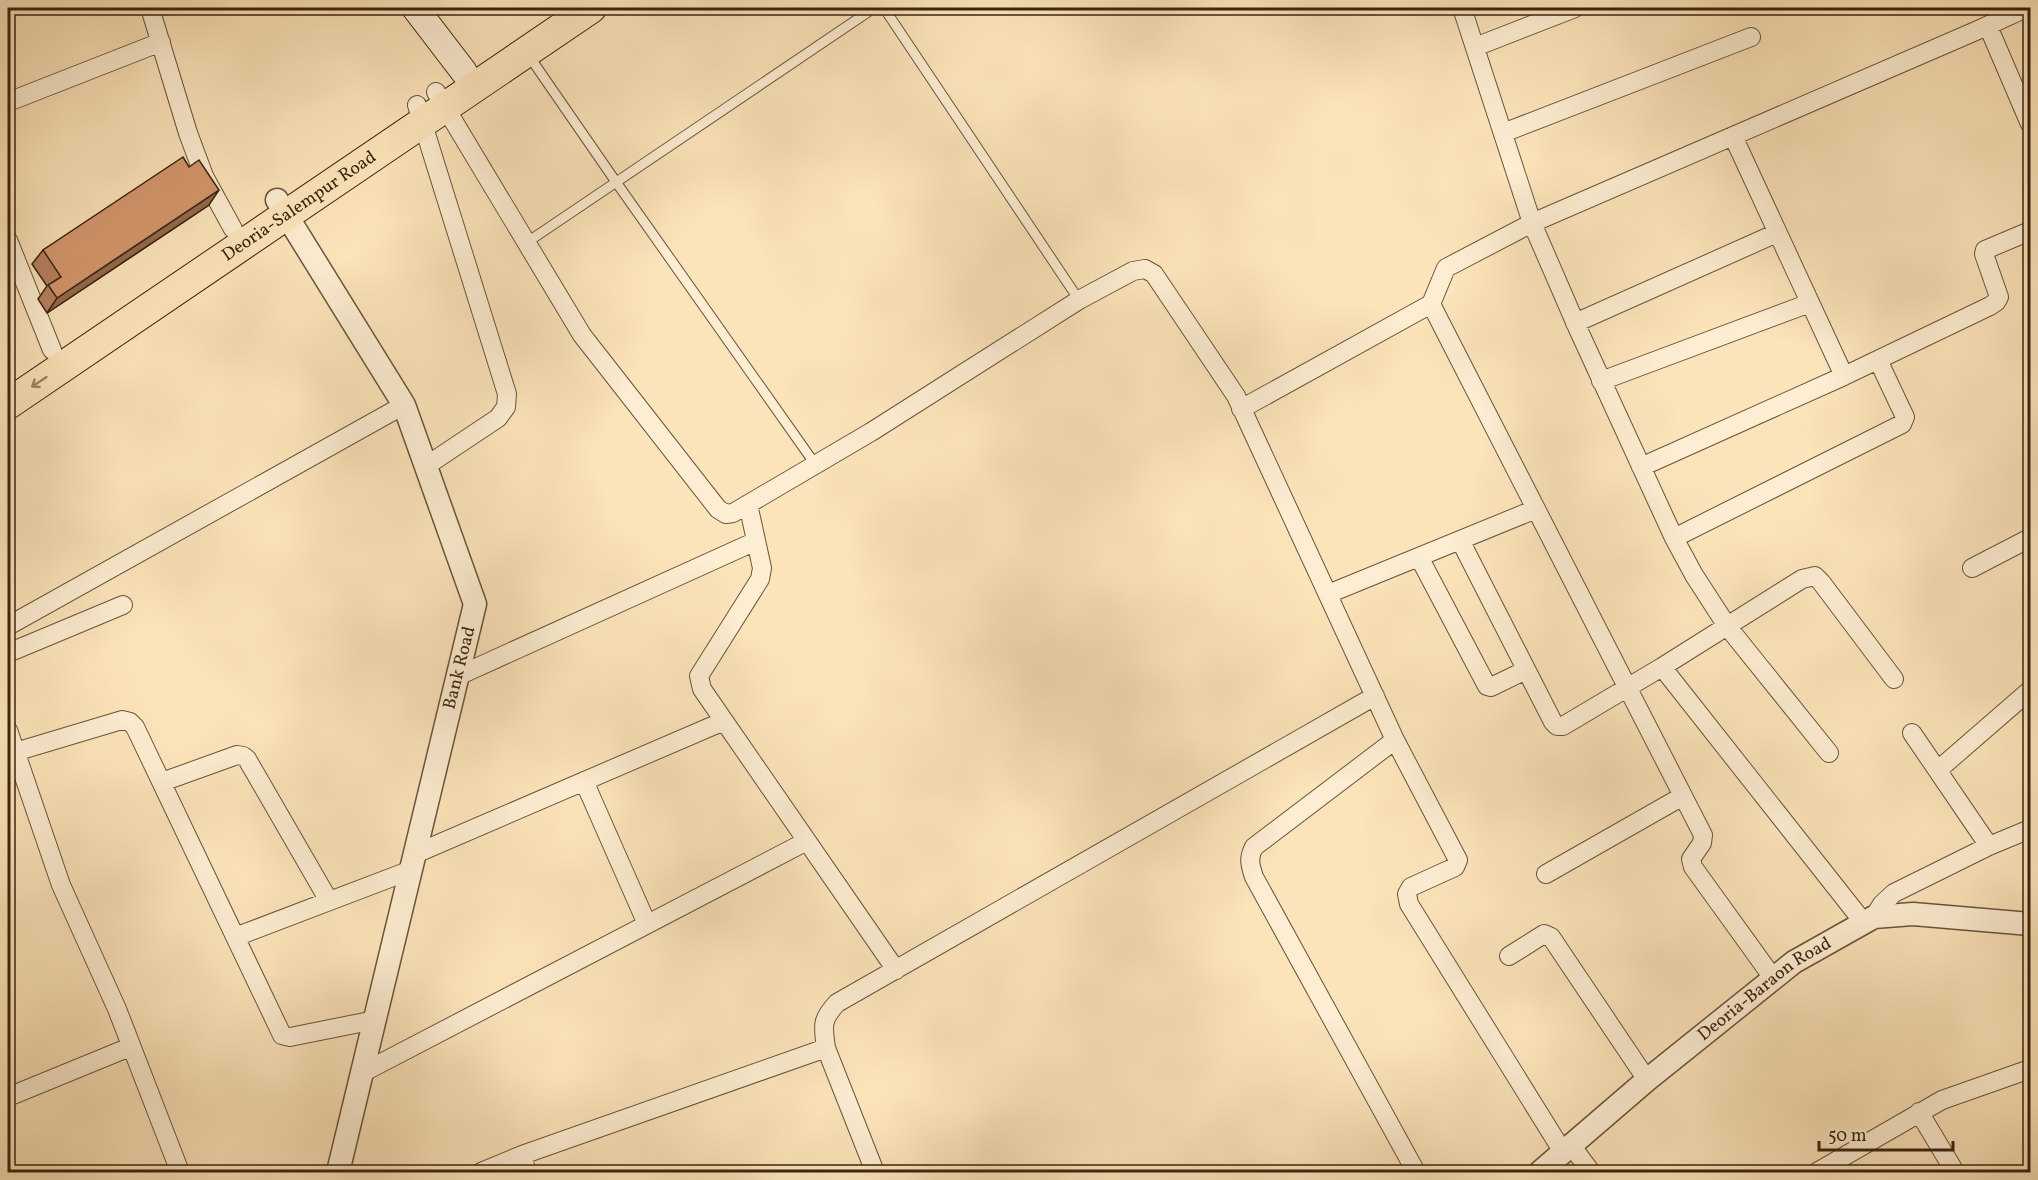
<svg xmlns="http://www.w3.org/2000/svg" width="2038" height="1180" viewBox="0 0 2038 1180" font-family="Vollkorn,serif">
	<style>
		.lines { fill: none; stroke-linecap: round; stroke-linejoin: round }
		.service-casing { stroke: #6a543a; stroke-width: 11 }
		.minor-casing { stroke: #6a543a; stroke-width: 20 }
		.tertiary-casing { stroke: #6a543a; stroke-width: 25 }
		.secondary-casing { stroke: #3a240f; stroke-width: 28 }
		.trunk-casing { stroke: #3a240f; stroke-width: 32 }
		.service { stroke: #fdedd2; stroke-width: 9 }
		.minor { stroke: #fdedd2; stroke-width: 18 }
		.tertiary { stroke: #fdedd2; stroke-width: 22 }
		.secondary { stroke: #fdedd2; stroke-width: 26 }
		.trunk { stroke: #fce4ba; stroke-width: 30 }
		.wall { fill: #b6825f; stroke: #3a240f; stroke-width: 1.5 }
		.shaded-wall { fill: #946a4e; stroke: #3a240f; stroke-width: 1.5 }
		.building { fill: #d4976f; stroke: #3a240f; stroke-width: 1.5 }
		.oneway { stroke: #9b8464 }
		.labels { text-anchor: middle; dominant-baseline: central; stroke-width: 4.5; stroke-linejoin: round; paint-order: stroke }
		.street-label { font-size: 18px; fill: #3a240f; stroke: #fdedd2 }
	</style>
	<rect width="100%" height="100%" fill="#fce4ba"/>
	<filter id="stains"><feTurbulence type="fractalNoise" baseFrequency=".00333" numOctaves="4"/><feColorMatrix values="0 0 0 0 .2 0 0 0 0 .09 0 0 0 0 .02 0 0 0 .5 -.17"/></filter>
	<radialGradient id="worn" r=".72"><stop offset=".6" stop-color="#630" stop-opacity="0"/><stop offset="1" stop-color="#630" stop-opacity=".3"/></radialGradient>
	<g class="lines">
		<g class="service-casing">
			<path id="service" d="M884,8L1079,300
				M529,56L616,182L815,464
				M526,243L874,8"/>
		</g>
		<g class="minor-casing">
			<path id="minor" d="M150,8L188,133L204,176L233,229
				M1462,8L1532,223L1578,329L1674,538L1694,575L1727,626L1829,753
				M1988,26L2030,124
				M1475,47L1575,8
				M436,92L582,335L718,509L726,514L733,513L871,432L1079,300L1133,271L1145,269L1154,274L1236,396L1395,740L1254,847C1248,858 1250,865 1254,877L1416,1172
				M8,102L161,42
				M417,105L507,394L506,407L498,418L426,466
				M1503,133L1751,37
				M1733,136L1844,376
				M8,240L52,350
				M1431,304L1703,835L1702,843L1691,859L1693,867L1773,978
				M1575,323L1777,233
				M1601,381L1810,303
				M1241,409L1431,304L1446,268L1532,223L1978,30L2026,8
				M1641,467L1844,376L1990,306L1996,302L1999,297L1984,254L1985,250L2030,231
				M748,504L762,568L760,579L704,668L699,676L702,689L896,970
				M1674,538L1902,424L1905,417L1878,360
				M1460,540L1553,722L1557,726H1563L1662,667L1802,579L1815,576L1821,582L1894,679
				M1419,557L1487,686L1491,687L1526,670
				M1972,568L2030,538
				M1328,594L1536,509
				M8,626L404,405
				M8,653L123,605
				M1662,667L1864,923
				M458,676L756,541
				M8,730L61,885L117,1009L180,1172
				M1912,733L1989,846
				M1395,740L1458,860L1455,867L1411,887L1407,894L1409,904L1563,1152
				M15,752L122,720L130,722L135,727L282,1035L290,1037L375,1020
				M1938,770L2029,691
				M584,781L647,924
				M162,782L237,755L243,756L247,759L329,901
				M415,854L724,721
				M1546,874L1683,796
				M1874,917L1882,904L1894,893L1989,846L2030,829
				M235,937L411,870
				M1509,956L1544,934L1551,937L1647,1080
				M826,1048C823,1026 821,1020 837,1003L1375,696
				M362,1073L807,841
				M8,1097L130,1047
				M1919,1112L1955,1172
				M1571,1145L1591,1172
				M522,1155L826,1048L875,1172
				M481,1172L522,1155L527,1172
				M1817,1172L1942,1100L2030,1069"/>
		</g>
		<g class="tertiary-casing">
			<g id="tertiary">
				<path d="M277,200L404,405L475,604L338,1172"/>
				<path id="s1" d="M1540,1172L1647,1080L1794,962L1874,917L1913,914L2030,924"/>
			</g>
		</g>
		<g class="secondary-casing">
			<path id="secondary" d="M415,8L464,72"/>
		</g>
		<g class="trunk-casing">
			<g id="trunk">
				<path id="s2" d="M8,404L591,8"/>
			</g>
		</g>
		<use href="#service" class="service"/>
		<use href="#minor" class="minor"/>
		<use href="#tertiary" class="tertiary"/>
		<use href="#secondary" class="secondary"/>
		<use href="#trunk" class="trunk"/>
	</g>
	<path class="wall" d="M189,167L209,205L47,313L38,299L47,286L32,264L43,250Z"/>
	<path class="shaded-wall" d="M219,190L209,205L47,313L57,298Z"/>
	<path class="building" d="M183,157L189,167L199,160L219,190L57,298L48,285L61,277L43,250Z"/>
	<defs><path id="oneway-shaft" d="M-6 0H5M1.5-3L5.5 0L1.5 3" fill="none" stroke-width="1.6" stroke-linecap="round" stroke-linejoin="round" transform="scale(1.5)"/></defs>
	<use class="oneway" href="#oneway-shaft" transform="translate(39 382) rotate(146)"/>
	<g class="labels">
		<g class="street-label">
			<text stroke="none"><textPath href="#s2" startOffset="352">Deoria-Salempur Road</textPath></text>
			<text transform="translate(460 668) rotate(-76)">Bank Road</text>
			<text stroke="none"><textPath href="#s1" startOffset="290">Deoria-Baraon Road</textPath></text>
		</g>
	</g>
	<rect width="2038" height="1180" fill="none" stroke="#fce4ba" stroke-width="30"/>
	<rect x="9" y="9" width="2020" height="1162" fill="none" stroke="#3a240f" stroke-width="3"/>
	<rect x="15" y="15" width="2008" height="1150" fill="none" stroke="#3a240f" stroke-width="1.5"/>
	<path d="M1819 1141v9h134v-9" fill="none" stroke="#3a240f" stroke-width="3"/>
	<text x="1828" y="1141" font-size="18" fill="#3a240f" stroke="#fdedd2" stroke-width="4.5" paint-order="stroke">50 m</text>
	<rect width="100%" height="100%" filter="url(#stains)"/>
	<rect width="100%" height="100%" fill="url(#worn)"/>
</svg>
